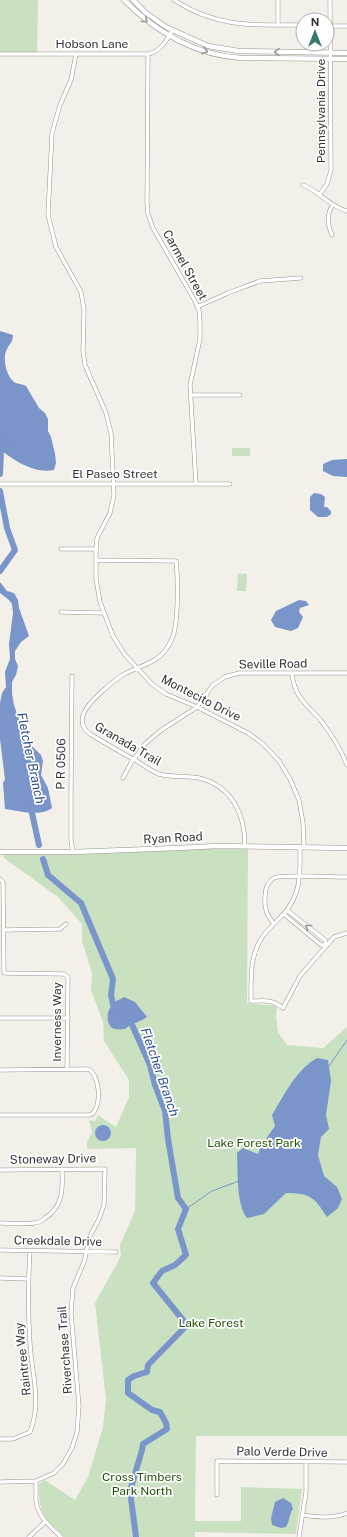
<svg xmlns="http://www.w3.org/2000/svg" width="347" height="1537" viewBox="0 0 347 1537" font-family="'Public Sans',sans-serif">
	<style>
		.green { fill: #c9e1c0 }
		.water { fill: #7995c9 }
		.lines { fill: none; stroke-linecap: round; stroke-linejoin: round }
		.stream { stroke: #7995c9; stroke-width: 1 }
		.river { stroke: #7995c9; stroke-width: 6 }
		.minor-casing { stroke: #97948d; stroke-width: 4.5 }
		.major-casing { stroke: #97948d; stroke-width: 5.5 }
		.minor { stroke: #fff; stroke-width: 3.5 }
		.major { stroke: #fff; stroke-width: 4.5 }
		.oneway { stroke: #9a9998 }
		.labels { text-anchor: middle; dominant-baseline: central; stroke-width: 3.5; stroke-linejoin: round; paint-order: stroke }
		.street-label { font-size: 12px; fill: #343330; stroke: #fff }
		.park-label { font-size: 12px; fill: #225207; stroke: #fff }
		.water-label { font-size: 13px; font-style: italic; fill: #2e4f8f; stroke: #fff }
	</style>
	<rect width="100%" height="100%" fill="#f3f0e9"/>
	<path class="green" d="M0,0H39L38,1L37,53L0,52Z
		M232,448H250V456H232Z
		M238,573L247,574L246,591H237Z
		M216,848H248L247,1003L277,1006L276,1015L278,1032L287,1045L323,1048L347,1027V1436H196L195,1521H241V1487L302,1489L296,1534L195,1532V1537H64C60,1531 53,1527 48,1521C39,1510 39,1498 39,1484L45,1480L75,1500L88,1477L103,1427L106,1399L95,1303L121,1256L120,1245L135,1211L136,1148L87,1149V1142L92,1133L89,1120L95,1121L98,1115L116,1127L129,1097V1080L104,1041L103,1022L91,990L92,973L82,941V924L58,897L4,858V854L103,853Z"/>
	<path class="water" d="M0,331L13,335C13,342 10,343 7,349C2,358 6,375 14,382C17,384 22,384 26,386L39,408L45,413L48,419V431L51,437L55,454L56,463L54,470C35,474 14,461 0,449Z
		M347,459V477L333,476L323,471V464L332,460Z
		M314,493L321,494L325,497L324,507H327L331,511V514L327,517H318L310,510V497Z
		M0,582L7,591L14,593L18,600L19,608L29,636L21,642L15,651V659L18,666L16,675L12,682V694L14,705L20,722L26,732L32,746L41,755L43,761L41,775L48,788L52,808C41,817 19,811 5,809L3,783L5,779L0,739V703L2,693L6,687L5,672L10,659L9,644L13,613L12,604L9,600L0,593Z
		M299,600L306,601L309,605L300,608L299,612L303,617L298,628L291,631L275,627L271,620L276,611Z
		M124,997L135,1002L147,1017C140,1022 132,1023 125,1029C122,1029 116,1030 112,1028C105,1022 107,1009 113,1004C115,1001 121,999 124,997Z
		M317,1058L328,1060L331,1081L326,1115L329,1129L321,1137L318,1155L324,1176L337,1187L342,1199L338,1208L327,1217C314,1197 310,1193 286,1193L264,1214L247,1218C236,1204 238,1172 237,1153L243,1148L258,1154L261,1146L275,1126L272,1115C285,1094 295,1071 317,1058Z
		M95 1133a8 8 0 1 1 16 0a8 8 0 1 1-16 0Z
		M283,1498L291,1503L293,1509C289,1514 290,1521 286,1527L281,1528L272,1525L271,1518L275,1502Z"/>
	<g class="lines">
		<path class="stream" d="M329,1066L347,1040
			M186,1209L212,1191L239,1181"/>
		<path class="river" d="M0,474L1,450L6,443
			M0,571L15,550L7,528L0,491
			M30,804L39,845
			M43,859L48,875L81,903L113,979L111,995L113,1004L118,1008
			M129,1018L150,1065L155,1085L165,1111L168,1139L178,1198L186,1209L178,1229L186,1255L175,1265L162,1271L153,1283L187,1325L148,1365L147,1372L134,1376L128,1380V1393L152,1410L160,1412L166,1423L167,1429L143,1444L142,1450L130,1491L136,1537"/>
		<g class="minor-casing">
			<path id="minor" d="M174,0C217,28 254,25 303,25
				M278,0V25
				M327,26H347
				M0,54H148C160,52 167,40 172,31
				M76,54L71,80L60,105L52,133L48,215L56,247L81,292L84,310L83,351L85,365L106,413L111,433L114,495L110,513L97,538L96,549V579L100,602L113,636L125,655L153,685L166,694L197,707L248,733L263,744L279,761L290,779L299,800L303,823L304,847
				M148,54L147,203L148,214L153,228L195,301L199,310L200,322V339L190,385L196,484
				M303,185C319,191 330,207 347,211
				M320,194L327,184L331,170L330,0
				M332,235C328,226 326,214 333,205
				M197,307L228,293L260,281L301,278
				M191,395H240
				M0,484H230
				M61,549H96
				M96,560L176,561C178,578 178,612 175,628C174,635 171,642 167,648C156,665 136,666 121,676C111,683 88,702 84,713C80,721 83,729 90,734C105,743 120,752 135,760C143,765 151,771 159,774C172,778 186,775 199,778C232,786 245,814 245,846
				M61,612L103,613
				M292,673C294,698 308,705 322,722C332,735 341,750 347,765
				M72,676L71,791V840L73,852
				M123,778L131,763L145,744L160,731L197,707L213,685L225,677L239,673H347
				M300,847C300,862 301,878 296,893C290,910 281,916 269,929C249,949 251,975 251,1001C265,1001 272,999 283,1008L300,976L334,937L347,933
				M0,879L3,882L4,973L64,974L68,977L67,1069
				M288,911L325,940L326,945
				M285,915L321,945H326
				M274,924C267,915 264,909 265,897C265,889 267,882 274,878C281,874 335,877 347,877
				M3,930L60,929L66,924
				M0,1018H68
				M0,1070L88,1069C100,1074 103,1109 90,1115H0
				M0,1170L105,1169L104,1205L99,1219L90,1236L84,1262L73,1288L71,1313L79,1406L77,1432L72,1448L63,1464L54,1473L36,1481L0,1482
				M0,1223C11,1223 23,1225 34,1223C38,1223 42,1221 45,1218C63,1207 63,1189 62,1169
				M0,1250L116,1252
				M0,1278L29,1279
				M0,1439H13L30,1432C42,1401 32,1376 30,1344C28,1313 28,1282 30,1251
				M36,1481C36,1488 36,1494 36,1501C38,1517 50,1526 61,1537
				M217,1495V1461L347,1462
				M302,1515C318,1517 332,1519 347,1513
				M29,1537L45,1522
				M299,1537L306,1492V1462"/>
		</g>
		<g class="major-casing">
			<path id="major" d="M124,0C156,32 195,55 241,58L347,59
				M133,0L146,13L166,27L208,46L239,51L347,53
				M0,852H73L178,848L217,846L347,848"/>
		</g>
		<use href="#minor" class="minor"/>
		<use href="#major" class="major"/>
	</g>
	<defs><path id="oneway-chevron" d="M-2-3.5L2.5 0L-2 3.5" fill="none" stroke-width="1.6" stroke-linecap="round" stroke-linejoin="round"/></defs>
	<g class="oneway">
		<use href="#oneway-chevron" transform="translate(145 20) rotate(39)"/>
		<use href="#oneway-chevron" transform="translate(205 51) rotate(17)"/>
		<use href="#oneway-chevron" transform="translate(277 52) rotate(-179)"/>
		<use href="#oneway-chevron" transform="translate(308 927) rotate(-142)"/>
	</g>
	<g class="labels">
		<g class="street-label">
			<text x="92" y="44">Hobson Lane</text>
			<text transform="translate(321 111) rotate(-90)">Pennsylvania Drive</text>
			<text transform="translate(185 265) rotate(61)">Carmel Street</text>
			<text x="115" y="474">El Paseo Street</text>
			<text transform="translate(273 664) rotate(-1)">Seville Road</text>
			<text transform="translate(201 698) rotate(27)">Montecito Drive</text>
			<text transform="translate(128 744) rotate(30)">Granada Trail</text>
			<text transform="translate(61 764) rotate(-89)">P R 0506</text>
			<text transform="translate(173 838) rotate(-3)">Ryan Road</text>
			<text transform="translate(57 1022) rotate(-90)">Inverness Way</text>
			<text transform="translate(53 1159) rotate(-1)">Stoneway Drive</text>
			<text transform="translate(58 1241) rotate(1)">Creekdale Drive</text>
			<text transform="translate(65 1350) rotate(-94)">Riverchase Trail</text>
			<text transform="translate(23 1359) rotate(-96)">Raintree Way</text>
			<text transform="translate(282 1452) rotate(1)">Palo Verde Drive</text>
		</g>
		<g class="park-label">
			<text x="254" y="1143">Lake Forest Park</text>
			<text x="211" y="1323">Lake Forest</text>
			<text x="142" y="1477">Cross Timbers<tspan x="142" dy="14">Park North</tspan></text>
		</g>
		<g class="water-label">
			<text transform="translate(31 758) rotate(78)">Fletcher Branch</text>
			<text transform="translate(160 1072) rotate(71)">Fletcher Branch</text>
		</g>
	</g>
	<g transform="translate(315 32)"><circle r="19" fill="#ffffff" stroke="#aeadac"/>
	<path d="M0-3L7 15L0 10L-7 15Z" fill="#36796c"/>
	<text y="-6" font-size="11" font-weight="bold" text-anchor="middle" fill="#343330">N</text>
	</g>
</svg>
